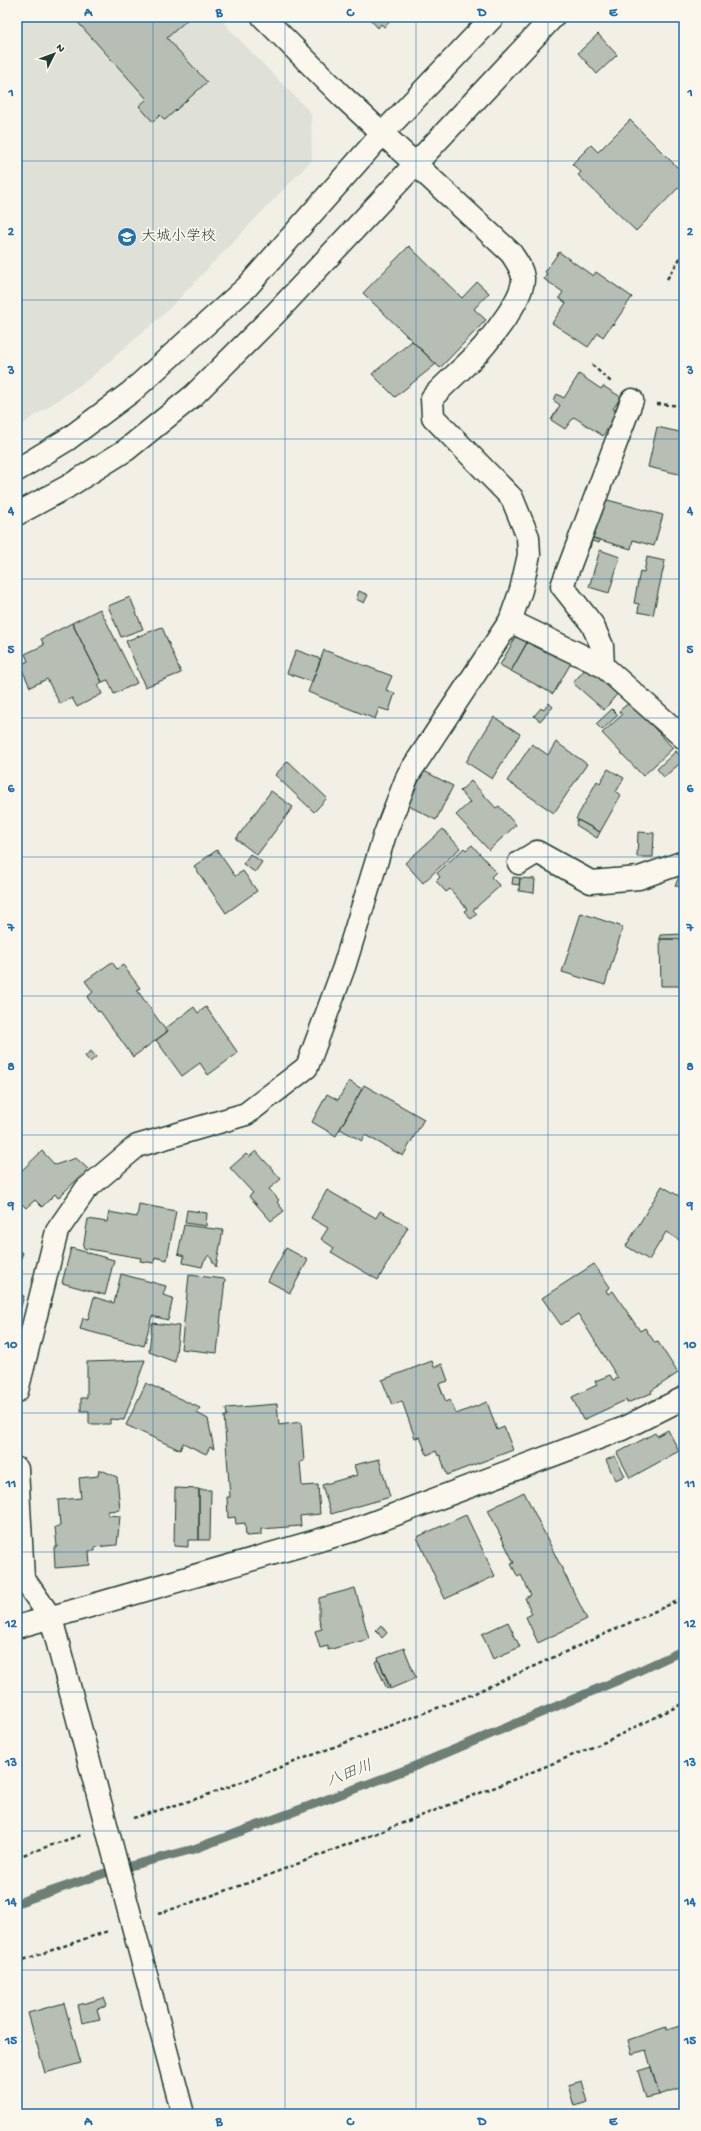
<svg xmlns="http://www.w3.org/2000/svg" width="701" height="2131" viewBox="0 0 701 2131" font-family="'Gochi Hand','Klee One',sans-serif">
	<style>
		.built { fill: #e0e1d6 }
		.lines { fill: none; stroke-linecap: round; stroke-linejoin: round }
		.stream { stroke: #6e7f75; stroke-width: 9 }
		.building { fill: #b7beb3; stroke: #1f3d34 }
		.minor-casing { stroke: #1f3d34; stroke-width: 25 }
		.path { stroke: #1f3d34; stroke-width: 2.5; stroke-dasharray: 4 3; stroke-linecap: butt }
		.minor { stroke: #fbf7ec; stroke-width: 22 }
		.grid { fill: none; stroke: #1f6fb2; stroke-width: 1; stroke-opacity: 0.55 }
		.labels { text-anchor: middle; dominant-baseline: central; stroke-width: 3.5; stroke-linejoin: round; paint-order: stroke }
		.poi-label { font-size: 15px; fill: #1f3d34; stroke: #fbf7ec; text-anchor: start }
		.water-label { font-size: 16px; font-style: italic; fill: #465e55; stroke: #fbf7ec }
		.neatline { fill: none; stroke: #1f6fb2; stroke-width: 1.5 }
		.grid-label { font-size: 13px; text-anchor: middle; font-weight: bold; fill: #1f6fb2 }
	</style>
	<rect width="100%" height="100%" fill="#f2f0e5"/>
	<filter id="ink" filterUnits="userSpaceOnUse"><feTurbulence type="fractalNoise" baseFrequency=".025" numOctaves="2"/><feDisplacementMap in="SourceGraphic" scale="8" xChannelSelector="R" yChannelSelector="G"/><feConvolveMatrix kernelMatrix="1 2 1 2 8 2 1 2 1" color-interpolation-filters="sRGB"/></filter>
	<g filter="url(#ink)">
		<path class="built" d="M17,17H222L229,29L311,113L312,160L163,315L89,379L17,428Z"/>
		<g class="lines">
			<path class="stream" d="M17,1903L111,1871L194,1849L408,1769L621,1679L684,1650"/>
		</g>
		<path class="building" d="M73,17H187L188,19L167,38L207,82L165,120L160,115L153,122L139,106L147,99Z
			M368,17H395L384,27L381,24L378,28Z
			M598,34L617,55L597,74L578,53Z
			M630,120L684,174V182L636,231L578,175L581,172L572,164L591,145L598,152Z
			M409,246L462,298L477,282L489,293L474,309L486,320L440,368L363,293Z
			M559,252L593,276L596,272L632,297L613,325L612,324L603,337L598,333L588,347L552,323L566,303L559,298L563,292L544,279L547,274L545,272Z
			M412,341L436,364L395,397L372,374Z
			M579,374L601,389L603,386L621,397L613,409L618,412L603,436L574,417L565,429L551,420L560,405L553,400L557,394L564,398Z
			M657,427L684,433L683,475L648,467Z
			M604,499L663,515L654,546L633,540L631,549L593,538Z
			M592,528L596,529L593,538L600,540L599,543L592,541L590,548L586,547Z
			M600,550L620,557L609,593L589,587Z
			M647,557L665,561L653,615L638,612L639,604L634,603L640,571L644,572Z
			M359,591L368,595L364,603L356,599Z
			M130,597L143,629L121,637L108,606Z
			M100,609L137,683L114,694L108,680L102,682L72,623Z
			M72,623L102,682L98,685L102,694L77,707L72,698L60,704L47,679L30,687L20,665L28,661L25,654L44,645L41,639Z
			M162,627L181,673L145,687L126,641Z
			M518,633L529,639L511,671L500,665Z
			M529,639L571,663L553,694L511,671Z
			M296,650L321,659L312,682L287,673Z
			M324,650L392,676L386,690L395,693L389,711L379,708L375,719L308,692Z
			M587,667L618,693L604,710L573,683Z
			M630,702L673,748L643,776L602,733L622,715L619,711Z
			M549,703L553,707L540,721L534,716L541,708L543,710Z
			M612,709L618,715L602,730L596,724Z
			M494,717L520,734L492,779L466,762Z
			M556,742L587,764L554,813L507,781L532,744L548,755Z
			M676,751L684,760L664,777L657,769Z
			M288,761L327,798L314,812L275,775Z
			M608,769L624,778L616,792L621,795L600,832L576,819L597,781L600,783Z
			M424,771L453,786L436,820L407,805Z
			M471,781L496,808L499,806L516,825L489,850L456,815L470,802L460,791Z
			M271,791L293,807L257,855L236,839Z
			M578,820L600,832L597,838L576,825Z
			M443,829L460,848L423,883L405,863Z
			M638,832L654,833L653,857H637Z
			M472,845L496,872L491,877L500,886L473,910L477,914L471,919L464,911L467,909L450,889L446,892L436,881L440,877L437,873L464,848L466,850Z
			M217,850L235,876L243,871L257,891L226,913L194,866Z
			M250,854L262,862L255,872L243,864Z
			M681,872H684V887L675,886Z
			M513,877L520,878L519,885L512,884Z
			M520,878L535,879L534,893L519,891Z
			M581,913L623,927L605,985L562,972Z
			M684,934V939H660V935Z
			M660,939H684V986H661Z
			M112,962L117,969L123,965L140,988L137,990L167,1032L133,1057L100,1011L98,1012L87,997L93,992L85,981Z
			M194,1007L198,1013L206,1007L238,1053L208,1075L200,1063L182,1076L156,1040L168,1031L166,1028Z
			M91,1051L96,1057L90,1062L85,1056Z
			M349,1081L362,1089L336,1136L312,1122L327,1094L338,1100Z
			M364,1085L424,1119L403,1156L365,1135L362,1141L340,1129Z
			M42,1151L55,1165L76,1158L88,1169L58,1198L55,1194L42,1207L35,1200L26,1208L17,1199V1175Z
			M256,1151L281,1179L269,1189L279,1200L277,1202L284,1211L271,1221L249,1196L253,1193L230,1168L246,1154L249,1157Z
			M662,1186L684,1199V1243L666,1232L649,1260L626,1246Z
			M327,1190L376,1218L380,1211L408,1227L378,1280L331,1252L334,1248L321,1239L328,1228L311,1218Z
			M139,1204L176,1211L167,1260L155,1257L154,1263L140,1261L141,1258L83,1248L88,1219L107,1222L109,1212L137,1217Z
			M187,1210L207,1213L206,1226L185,1223Z
			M184,1225L223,1230L216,1267L209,1255L204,1261L202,1267L183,1263L184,1256L178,1254Z
			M71,1248L114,1260L105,1295L62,1283Z
			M286,1248L308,1260L290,1293L268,1281Z
			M17,1250L23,1253L17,1268Z
			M594,1264L610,1287L606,1290L608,1294L613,1291L640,1331L645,1328L655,1343L658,1342L678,1373L651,1391L652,1393L627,1403L626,1400L583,1420L572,1397L597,1385L595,1381L610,1375L613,1380L618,1378L578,1314L561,1325L542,1298Z
			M17,1268L22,1271L17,1285Z
			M121,1274L166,1286L163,1295L173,1298L168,1320L152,1316L144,1346L80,1329L83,1318L88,1319L94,1297L114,1303Z
			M189,1275L225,1279L217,1353L181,1349Z
			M17,1294L24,1296L17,1320Z
			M152,1323L179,1326L175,1362L149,1352Z
			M145,1360L124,1420L110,1419V1424H89V1411H81V1398H87V1362Z
			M432,1361L434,1367L442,1364L448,1381L439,1384L446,1402L450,1400L456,1414L487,1402L497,1430L504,1427L513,1450L447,1475L440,1455L438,1456L436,1451L427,1455L420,1437L415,1438L402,1401L392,1405L382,1380Z
			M146,1383L200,1408L197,1413L208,1419L214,1449L210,1447L206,1454L183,1443L180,1450L126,1425Z
			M277,1404L279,1425L301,1422L304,1461L300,1462L302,1486L318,1485L320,1514L300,1516L301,1526L261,1529V1535L246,1536L245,1523L236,1524L235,1517L228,1518L227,1497H230L224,1416H227L226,1408Z
			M668,1430L679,1451L630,1478L617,1453L655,1433L657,1436Z
			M615,1456L625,1476L615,1480L606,1460Z
			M379,1459L390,1497L331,1514L322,1485L357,1475L354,1465Z
			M99,1469L117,1477L120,1510L108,1511V1515L120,1516L117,1545L95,1547V1551H89L90,1565L55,1568L54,1547H57L55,1527L60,1526L58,1500L81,1498L79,1478L98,1476Z
			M175,1488L199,1489V1540H188V1547L174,1546Z
			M199,1490H211L210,1540H199Z
			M524,1492L587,1619L538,1643L526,1617L532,1614L525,1598L531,1595L521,1575L518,1577L511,1564L514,1563L488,1510Z
			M466,1515L495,1576L445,1599L417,1537Z
			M355,1588L369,1639L328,1650V1646L320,1648L315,1631L322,1629L319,1620V1598Z
			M508,1622L520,1647L493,1659L482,1634Z
			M381,1625L387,1633L382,1638L376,1630Z
			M404,1648L416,1678L390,1689L378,1658Z
			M379,1660L390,1687L387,1689L375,1662Z
			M104,1998L107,2006L97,2009L100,2019L82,2023L78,2005Z
			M64,2003L81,2063L45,2073L28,2013Z
			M683,2025L684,2087L659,2095L646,2050L632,2054L628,2040L666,2027L667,2030Z
			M651,2067L659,2095L646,2098L638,2071Z
			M582,2081L588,2102L574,2106L568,2085Z"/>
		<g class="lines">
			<g class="minor-casing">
				<path id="minor" d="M632,400L562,586L592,624L602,646L603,666L684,738
					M17,470L68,439L131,392L247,287L382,134L493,17
					M17,514L67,487L126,450L194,395L276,313L553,17
					M510,621L603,666
					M519,863L537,852L591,882L639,878L684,862
					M17,1391L57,1231L86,1189L137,1146L246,1114L307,1067L344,967L385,834L408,775L510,621L521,590L529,555L528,537L512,498L433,417L432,398C448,380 469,364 484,346C496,332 524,296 523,278C522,268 516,261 511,253L341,95L263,17
					M17,1469L23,1578L51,1618L183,2114
					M17,1627L351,1531L622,1429L684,1398"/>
			</g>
			<path class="path" d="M667,279L684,252
				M592,365L611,382
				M657,404L684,406
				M133,1818L199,1798L466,1697L684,1598
				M17,1857L81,1835
				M158,1914L248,1883L498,1786L605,1742L684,1703
				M17,1962L108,1931"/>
			<use href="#minor" class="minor"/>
		</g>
	</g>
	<path class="grid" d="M153,17V2114M285,17V2114M416,17V2114M548,17V2114M17,161H684M17,300H684M17,439H684M17,579H684M17,718H684M17,857H684M17,996H684M17,1135H684M17,1274H684M17,1413H684M17,1552H684M17,1692H684M17,1831H684M17,1970H684"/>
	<defs>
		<g id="school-disc" transform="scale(1)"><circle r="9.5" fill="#1f6fb2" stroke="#fbf7ec"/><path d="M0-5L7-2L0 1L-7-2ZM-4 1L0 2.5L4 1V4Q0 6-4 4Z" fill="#fff"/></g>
	</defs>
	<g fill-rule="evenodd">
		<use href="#school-disc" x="127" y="237"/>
	</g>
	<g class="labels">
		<g class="poi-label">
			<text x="141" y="237">大城小学校</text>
		</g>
		<g class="water-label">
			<text transform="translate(350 1775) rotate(-21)">八田川</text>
		</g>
	</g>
	<rect width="701" height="2131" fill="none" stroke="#fbf7ec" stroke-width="44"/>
	<g transform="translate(54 54) rotate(48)" stroke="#fbf7ec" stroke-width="3" paint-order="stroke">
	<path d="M0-3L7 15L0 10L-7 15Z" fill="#1f3d34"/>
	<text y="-6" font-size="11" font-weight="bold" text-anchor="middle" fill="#1f3d34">N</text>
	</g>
	<rect x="22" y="22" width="657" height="2087" class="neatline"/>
	<g class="grid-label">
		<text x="88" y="16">A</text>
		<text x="219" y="16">B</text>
		<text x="350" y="16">C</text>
		<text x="482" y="16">D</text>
		<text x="613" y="16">E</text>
		<text x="11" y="96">1</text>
		<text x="690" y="96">1</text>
		<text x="11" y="235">2</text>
		<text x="690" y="235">2</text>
		<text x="11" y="374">3</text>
		<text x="690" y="374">3</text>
		<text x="11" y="514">4</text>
		<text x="690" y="514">4</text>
		<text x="11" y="653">5</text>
		<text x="690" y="653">5</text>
		<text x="11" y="792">6</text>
		<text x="690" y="792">6</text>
		<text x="11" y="931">7</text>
		<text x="690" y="931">7</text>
		<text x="11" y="1070">8</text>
		<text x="690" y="1070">8</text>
		<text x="11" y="1209">9</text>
		<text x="690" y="1209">9</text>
		<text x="11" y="1348">10</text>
		<text x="690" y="1348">10</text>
		<text x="11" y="1487">11</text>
		<text x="690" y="1487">11</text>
		<text x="11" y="1627">12</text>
		<text x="690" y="1627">12</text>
		<text x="11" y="1766">13</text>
		<text x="690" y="1766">13</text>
		<text x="11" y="1905">14</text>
		<text x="690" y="1905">14</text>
		<text x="11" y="2044">15</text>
		<text x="690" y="2044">15</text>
		<text x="88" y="2125">A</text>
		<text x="219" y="2125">B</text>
		<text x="350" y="2125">C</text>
		<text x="482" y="2125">D</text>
		<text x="613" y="2125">E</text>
	</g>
</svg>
